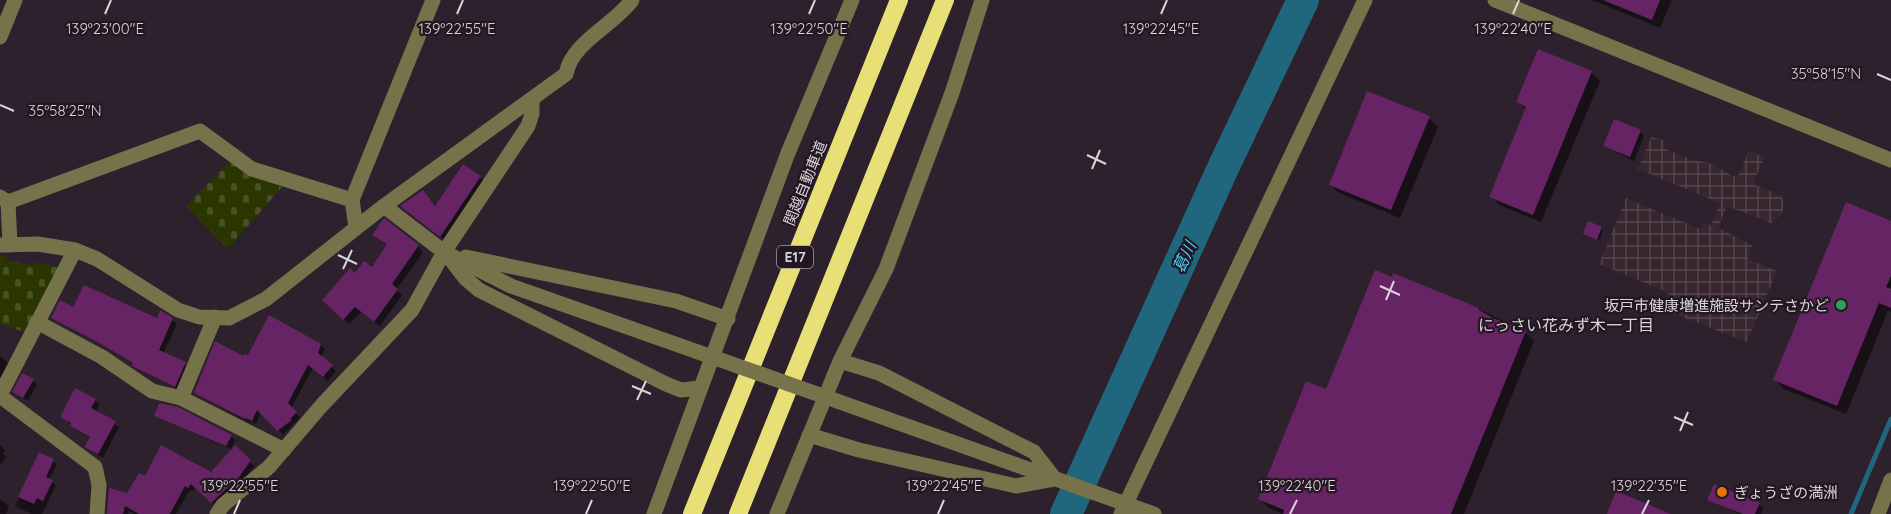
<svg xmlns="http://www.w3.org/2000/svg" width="1891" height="514" viewBox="0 0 1891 514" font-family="Quicksand,'Noto Sans JP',sans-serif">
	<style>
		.industrial { fill: url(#industrial-grid) }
		.cemetery { fill: url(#cemetery-stones) }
		.shadow { fill: #0007 }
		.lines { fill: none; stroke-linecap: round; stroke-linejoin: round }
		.stream { stroke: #20667d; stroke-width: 5 }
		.river { stroke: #20667d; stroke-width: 32 }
		.building { fill: #672465 }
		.minor { stroke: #76734b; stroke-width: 15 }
		.highway { stroke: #e8e076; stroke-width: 18 }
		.minor-bridge { stroke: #76734b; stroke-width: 15 }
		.ticks { fill: none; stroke: #dcd4db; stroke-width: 2 }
		.leisure-dot { fill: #2e9e5b; stroke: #231822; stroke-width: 2 }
		.food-dot { fill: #e8710a; stroke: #231822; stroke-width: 2 }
		.labels { text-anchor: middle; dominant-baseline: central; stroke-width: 4.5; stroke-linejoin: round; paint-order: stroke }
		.shield { fill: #231822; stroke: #a49ca4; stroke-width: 1.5 }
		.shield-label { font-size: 14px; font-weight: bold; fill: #dcd4db }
		.street-label { font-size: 15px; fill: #dcd4db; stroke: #231822 }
		.poi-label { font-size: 15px; fill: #dcd4db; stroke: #231822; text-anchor: end }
		.water-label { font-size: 16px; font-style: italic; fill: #51d1fe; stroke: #231822 }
		.neighbourhood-label { font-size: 16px; fill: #dcd4db; stroke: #231822 }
		.ticks-label { font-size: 15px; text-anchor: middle; fill: #dcd4db; stroke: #231822; stroke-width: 4.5; stroke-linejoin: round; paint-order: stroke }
	</style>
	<defs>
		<pattern id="industrial-grid" width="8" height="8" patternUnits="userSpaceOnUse" patternTransform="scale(1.5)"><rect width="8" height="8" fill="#39272f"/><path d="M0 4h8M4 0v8" fill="none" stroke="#55454d"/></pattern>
		<pattern id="cemetery-stones" width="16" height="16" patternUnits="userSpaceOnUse" patternTransform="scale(1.5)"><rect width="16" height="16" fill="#2a3500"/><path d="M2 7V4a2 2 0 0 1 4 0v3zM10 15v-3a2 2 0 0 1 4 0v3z" fill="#485125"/></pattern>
	</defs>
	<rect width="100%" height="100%" fill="#2c212c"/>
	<path class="industrial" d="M1651,137L1664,140L1665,149L1693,160L1709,163L1737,178L1749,151L1764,157L1753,184L1782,196L1784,207L1781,215L1771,223L1727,206L1718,228L1752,245L1748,259L1777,271L1747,342L1667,311L1664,307L1669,293L1599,264L1626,198L1700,229L1703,223L1711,225L1720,203L1638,169Z"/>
	<path class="cemetery" d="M231,160L251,174L282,187L228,249L186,206Z
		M0,256H6V260L33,265V262L60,267L25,332L0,324Z"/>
	<path class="shadow" d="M1592,0H1672L1660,28Z
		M1539,51L1592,73L1600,81L1541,222L1499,205L1491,196L1526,110L1518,102Z
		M1429,118L1438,127L1400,218L1339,193L1330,184Z
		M1640,131L1644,136L1634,161L1604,146Z
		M464,166L487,183L447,242L409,213L423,192L436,207Z
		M1891,222V312L1888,311L1846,414L1784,389L1775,380Z
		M1601,228L1603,230L1599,241L1585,234Z
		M374,234L418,246L423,252L396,290L402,295L380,326L361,312L349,324L324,300L356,275L372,269L388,245Z
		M74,309L157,320L161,312L172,320L177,324L163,354L189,367L180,390L138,369L134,364L102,344L53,318Z
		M1479,309L1525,332L1534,341L1464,514H1284L1269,508L1260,499L1327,391Z
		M321,345L325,349L321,358L336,371L328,381L313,368L291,408L300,417L283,435L261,412L256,424L251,421L250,423L195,393L243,358Z
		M0,356L13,367L0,399Z
		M33,380L37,385L28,401L14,392Z
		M95,400L99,405L96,412L119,427L103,458L86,447L91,438L76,430L62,416Z
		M155,416L231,436L235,440L231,449Z
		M0,445L5,450L3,454L6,456L0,466Z
		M235,447L254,466L243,481L216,506L196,487L193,491L190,490L176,514H134L129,511L128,514H109L145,478L211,474Z
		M40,454L57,464L49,480L56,485L42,514H31L15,506Z
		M0,499L9,506L6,514H0Z
		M1709,499L1759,504L1763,509L1761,514H1739Z"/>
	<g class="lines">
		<path class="stream" d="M1851,514L1891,419"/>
		<path class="river" d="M1066,514L1223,168L1303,0"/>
	</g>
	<path class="building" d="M1603,0H1660L1652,20Z
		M1538,49L1592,71L1533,215L1489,197L1526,107L1516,102Z
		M1367,91L1430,116L1391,210L1329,185Z
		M1614,119L1641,130L1630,157L1603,146Z
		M463,164L481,176L440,237L400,206L423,190L435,206Z
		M1846,202L1891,221V276L1886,287L1891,289V308L1879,303L1837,406L1773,380Z
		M384,218L419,245L392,284L398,289L374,322L355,307L343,320L322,300L350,268L355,273L364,261L372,267L387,244L372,235Z
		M1588,221L1602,227L1597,240L1583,234Z
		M1375,270L1392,277L1393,273L1479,308V310L1493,318L1526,331L1451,514H1283L1284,510L1258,499L1306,381L1326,389Z
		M84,285L157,318L160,310L173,318L159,350L186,362L175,387L132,366L133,363L96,341L51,318L60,300L73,307Z
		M269,315L321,344L318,353L333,365L323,377L308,365L288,403L297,412L290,419L292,420L277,431L257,410L252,421L246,418L245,419L194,393L215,341L243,356L244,354L248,355Z
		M22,373L34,379L23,398L12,392Z
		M75,388L96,399L91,408L116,421L98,454L84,447L90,437L70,426L71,423L60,417Z
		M159,403L178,407L232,435L226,446L154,416Z
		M161,445L211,472L235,445L251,460L239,477L211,503L191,484L188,488L185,486L170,514H139L125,506L123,514H107L109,488L127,493L139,473L145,476Z
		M39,452L54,459L46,477L53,480L43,501L37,498L34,504L18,497Z
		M1714,484L1760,503L1755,514H1743L1707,500Z
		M1616,491L1671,514H1607Z"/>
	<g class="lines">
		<path class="minor" d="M1495,0L1891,160
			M0,37L15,0
			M0,197L8,202L200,131L252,169L352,200
			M8,202L10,245
			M384,206L444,252L511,286L698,352
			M356,227L352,200L433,0
			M0,245L38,244L75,250L97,259L178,310L199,317L229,318L266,299L384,206L566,74C572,42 613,26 632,0
			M448,256L465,278L479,290L666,384L681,390L700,388
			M466,257L676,301L728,319
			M37,322L102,357L152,391L181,398L284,450
			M840,361L879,373L1034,452L1055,479
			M0,395L75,250
			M0,396L95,467L99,485L97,514
			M181,398L215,317
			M837,401L1154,514
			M809,435L859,450L1016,486L1054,479
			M217,514L223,505L269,467L322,405L412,310L444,252L528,126L532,114V101
			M654,514L788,153L852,0
			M777,514L840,361L886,269L952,93L982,0
			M1121,514L1365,0
			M1878,514L1891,480"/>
		<path class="highway" d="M692,514L899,0
			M738,514L945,0"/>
		<path class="minor-bridge" d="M698,352L837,401"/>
	</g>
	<path class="ticks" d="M105,14L111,0M457,14L463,0M809,14L815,0M1161,14L1167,0M1513,14L1519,0M1877,74L1891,80M0,105L14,111M1087,155L1106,164M1092,169L1100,150M338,255L357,264M343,269L352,250M1380,286L1400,295M1386,300L1394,281M632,386L651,394M637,400L646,381M1674,417L1693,425M1680,431L1688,412M234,514L240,500M586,514L592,500M938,514L944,500M1290,514L1297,500M1642,514L1649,500"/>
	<circle class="leisure-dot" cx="1841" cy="305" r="6"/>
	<circle class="food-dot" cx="1722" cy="492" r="6"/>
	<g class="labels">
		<rect class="shield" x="777" y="246" width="36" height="22" rx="4.5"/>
		<g class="shield-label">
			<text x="795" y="257">E17</text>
		</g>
		<g class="street-label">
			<text transform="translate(805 183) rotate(-68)">関越自動車道</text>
		</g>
		<g class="poi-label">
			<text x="1829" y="305">坂戸市健康増進施設サンテさかど</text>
			<text x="1734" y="492" text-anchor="start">ぎょうざの満洲</text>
		</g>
		<g class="water-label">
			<text transform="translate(1184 257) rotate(-65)">葛川</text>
		</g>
		<g class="neighbourhood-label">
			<text x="1566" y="325">にっさい花みず木一丁目</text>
		</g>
	</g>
	<g class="ticks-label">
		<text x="457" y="34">139°22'55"E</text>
		<text x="809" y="34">139°22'50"E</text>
		<text x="1161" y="34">139°22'45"E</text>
		<text x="1513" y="34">139°22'40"E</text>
		<text x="105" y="34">139°23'00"E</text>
		<text x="1826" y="79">35°58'15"N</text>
		<text x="65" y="116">35°58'25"N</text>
		<text x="240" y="491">139°22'55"E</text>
		<text x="592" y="491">139°22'50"E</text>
		<text x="944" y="491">139°22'45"E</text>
		<text x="1297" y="491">139°22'40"E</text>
		<text x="1649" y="491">139°22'35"E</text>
	</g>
</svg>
